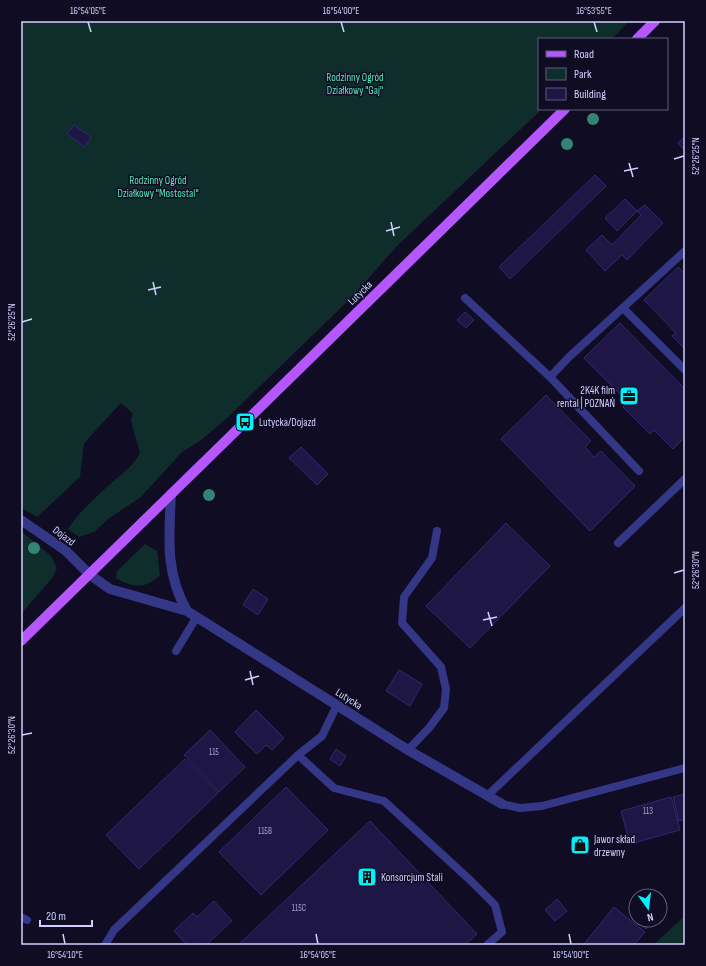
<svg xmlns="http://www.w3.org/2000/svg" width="706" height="966" viewBox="0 0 706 966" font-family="'Sofia Sans Condensed',sans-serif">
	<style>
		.green { fill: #0f2e2b }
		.building { fill: #1e1745; stroke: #322873 }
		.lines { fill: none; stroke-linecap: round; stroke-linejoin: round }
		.service { stroke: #343785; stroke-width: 8 }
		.minor { stroke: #343785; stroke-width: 10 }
		.primary { stroke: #b556ff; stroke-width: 10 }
		.tree { fill: #348475 }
		.ticks { fill: none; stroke: #d1cfff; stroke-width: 1.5 }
		.labels { text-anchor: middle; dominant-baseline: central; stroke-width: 3; stroke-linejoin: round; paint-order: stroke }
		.number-label { font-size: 9px; fill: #a4a1d0 }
		.park-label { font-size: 11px; fill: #53e7b8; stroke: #0f0c23 }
		.street-label { font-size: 11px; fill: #d1cfff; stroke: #0f0c23 }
		.poi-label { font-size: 11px; fill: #d1cfff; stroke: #0f0c23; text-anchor: start }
		.neatline { fill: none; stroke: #d1cfff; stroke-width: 1.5 }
		.ticks-label { font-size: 10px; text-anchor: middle; fill: #d1cfff }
	</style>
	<rect width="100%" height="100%" fill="#0f0c23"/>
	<path class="green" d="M21,21H629L612,39H539V109H542L397,246L352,297L226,419L200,441L182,452L141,497L108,519L94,532L79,537L68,529C78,513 94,499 108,486C120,475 132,468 140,453L131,421L133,412L132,413L121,403L84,443L80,477L37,517L21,508Z
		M21,531L51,556L57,568L53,577L21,614Z
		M145,544L157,551L160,575C147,589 132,588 116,578L117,571Z
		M685,916V945H653Z"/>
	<path class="building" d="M74,125L91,137L85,147L67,134Z
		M685,136V151L678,143Z
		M595,175L606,186L510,279L499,267Z
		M625,199L637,211L617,231L605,218Z
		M645,205L663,223L627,260L622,255L605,271L586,250L602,235L612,245L641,215L637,211Z
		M678,267L685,274V349L672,336L676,333L644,300Z
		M465,312L474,320L466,328L457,320Z
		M620,323L685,389V437L673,449L654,430L650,434L623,407L628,402L584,358Z
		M546,395L591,441L585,447L594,457L601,451L635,486L590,531L501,439Z
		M301,447L328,474L317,485L289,458Z
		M506,523L550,566L470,648L426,606Z
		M253,589L268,599L258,615L243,605Z
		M399,670L422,684L410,706L386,691Z
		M256,710L284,738L272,750L266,745L257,754L235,732Z
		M210,730L245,767L219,792L184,755Z
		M336,749L346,756L340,766L330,759Z
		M185,759L218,793L139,869L106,835Z
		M286,787L328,830L261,895L219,852Z
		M685,794V819L679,821L673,797Z
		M671,797L680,830L630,844L621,811Z
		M370,821L477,934L465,945H238Z
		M557,899L567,911L555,921L545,910Z
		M214,901L232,921L206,945H187L174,931L193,913L197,917Z
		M614,907L645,932L634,945H585L584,944Z
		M644,920L652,922L646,929L641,924Z"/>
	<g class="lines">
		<path class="service" d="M465,298L550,377L639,471
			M623,308L685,370
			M550,377L569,357L685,251
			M618,543L685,479
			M176,651L196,618
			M408,750L429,728L444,708L446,689L441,667L402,623L404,597L432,558L437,531
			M298,755L334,788L384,801L470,880L495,905L502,932L487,945
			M487,796L685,608
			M502,804L520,808L542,806L685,768
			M21,917L27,920
			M105,945L114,930L298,755L322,736L337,705"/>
		<path class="minor" d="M171,494C169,537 165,573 187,611L408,750L502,804
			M21,520L66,551L89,574L110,589L187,611"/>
		<path class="primary" d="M637,39L655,21
			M21,641L565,109"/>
	</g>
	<g class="tree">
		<circle cx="593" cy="119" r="6"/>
		<circle cx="567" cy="144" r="6"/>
		<circle cx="209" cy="495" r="6"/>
		<circle cx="34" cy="548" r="6"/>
	</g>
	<path class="ticks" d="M88,22L91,32M341,22L344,32M594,22L597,32M674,159L684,156M629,163L633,177M624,171L638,168M391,222L394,236M386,231L400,227M153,282L156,295M148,290L161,287M22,322L32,319M674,573L684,570M488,612L492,626M483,620L497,617M250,671L253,685M245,680L259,676M22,735L32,733M63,934L65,944M316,934L318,944M569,934L571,944"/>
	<defs>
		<g id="office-square" transform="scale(1)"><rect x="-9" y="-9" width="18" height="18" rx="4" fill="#00f1fa" stroke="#0f0c23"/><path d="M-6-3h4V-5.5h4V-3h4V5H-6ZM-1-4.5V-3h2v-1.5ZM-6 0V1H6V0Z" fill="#111"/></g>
		<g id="bus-square" transform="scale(1)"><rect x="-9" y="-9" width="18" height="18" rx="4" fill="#00f1fa" stroke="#0f0c23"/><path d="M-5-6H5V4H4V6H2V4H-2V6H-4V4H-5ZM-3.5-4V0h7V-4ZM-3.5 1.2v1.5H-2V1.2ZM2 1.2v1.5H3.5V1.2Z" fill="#111"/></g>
		<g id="shop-square" transform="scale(1)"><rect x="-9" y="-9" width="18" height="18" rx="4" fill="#00f1fa" stroke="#0f0c23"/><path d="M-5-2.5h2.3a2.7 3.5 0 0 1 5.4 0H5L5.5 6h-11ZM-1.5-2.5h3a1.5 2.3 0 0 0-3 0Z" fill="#111"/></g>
		<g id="building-square" transform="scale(1)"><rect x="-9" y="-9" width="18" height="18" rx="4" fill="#00f1fa" stroke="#0f0c23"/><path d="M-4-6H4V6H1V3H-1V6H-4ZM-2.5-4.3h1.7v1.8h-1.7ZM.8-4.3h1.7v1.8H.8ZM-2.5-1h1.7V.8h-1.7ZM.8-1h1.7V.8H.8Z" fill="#111"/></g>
	</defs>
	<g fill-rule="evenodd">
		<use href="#office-square" x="629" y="396"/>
		<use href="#bus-square" x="245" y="422"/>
		<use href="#shop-square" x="580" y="845"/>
		<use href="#building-square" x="367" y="877"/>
	</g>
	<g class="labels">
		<g class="number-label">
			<text x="214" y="752">115</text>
			<text x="648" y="811">113</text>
			<text x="265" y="831">115B</text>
			<text x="299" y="908">115C</text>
		</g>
		<g class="park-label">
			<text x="355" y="77">Rodzinny Ogród<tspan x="355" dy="13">Działkowy "Gaj"</tspan></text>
			<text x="158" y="180">Rodzinny Ogród<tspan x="158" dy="13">Działkowy "Mostostal"</tspan></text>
		</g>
		<g class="street-label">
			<text transform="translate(360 293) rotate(-44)">Lutycka</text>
			<text transform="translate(64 536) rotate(37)">Dojazd</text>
			<text transform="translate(349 699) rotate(32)">Lutycka</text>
		</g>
		<g class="poi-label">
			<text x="615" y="390" text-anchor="end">2K4K film<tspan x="615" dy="13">rental | POZNAŃ</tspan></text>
			<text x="259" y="422">Lutycka/Dojazd</text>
			<text x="594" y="839">Jawor skład<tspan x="594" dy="13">drzewny</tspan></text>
			<text x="381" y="877">Konsorcjum Stali</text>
		</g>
	</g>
	<rect width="706" height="966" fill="none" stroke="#0f0c23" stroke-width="44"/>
	<rect x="538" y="38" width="130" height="72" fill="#0f0c23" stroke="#5d5a7b"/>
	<rect x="546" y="51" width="20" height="6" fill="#b556ff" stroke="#5d5a7b"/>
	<text x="574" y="58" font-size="12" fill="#d1cfff">Road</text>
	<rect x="546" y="68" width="20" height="12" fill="#0f2e2b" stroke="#5d5a7b"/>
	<text x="574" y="78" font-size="12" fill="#d1cfff">Park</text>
	<rect x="546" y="88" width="20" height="12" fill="#1e1745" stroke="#5d5a7b"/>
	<text x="574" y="98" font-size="12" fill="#d1cfff">Building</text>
	<g transform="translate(648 908) rotate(166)"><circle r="19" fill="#0f0c23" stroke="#5d5a7b"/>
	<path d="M0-3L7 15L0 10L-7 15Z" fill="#00f1fa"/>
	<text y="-6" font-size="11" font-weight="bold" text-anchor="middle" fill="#d1cfff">N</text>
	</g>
	<path d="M40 920v6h52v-6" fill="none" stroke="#d1cfff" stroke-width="2"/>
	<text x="46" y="920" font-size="12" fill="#d1cfff" stroke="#0f0c23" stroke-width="3" paint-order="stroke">20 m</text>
	<rect x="22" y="22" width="662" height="922" class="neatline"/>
	<g class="ticks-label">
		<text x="88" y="14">16°54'05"E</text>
		<text x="341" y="14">16°54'00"E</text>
		<text x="594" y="14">16°53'55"E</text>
		<text transform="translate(695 156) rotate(-90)" y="4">52°26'25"N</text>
		<text transform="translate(11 322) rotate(-90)" y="4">52°26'25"N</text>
		<text transform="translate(695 570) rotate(-90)" y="4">52°26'30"N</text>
		<text transform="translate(11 735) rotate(-90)" y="4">52°26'30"N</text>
		<text x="65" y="958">16°54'10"E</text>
		<text x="318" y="958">16°54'05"E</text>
		<text x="571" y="958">16°54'00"E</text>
	</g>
</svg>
